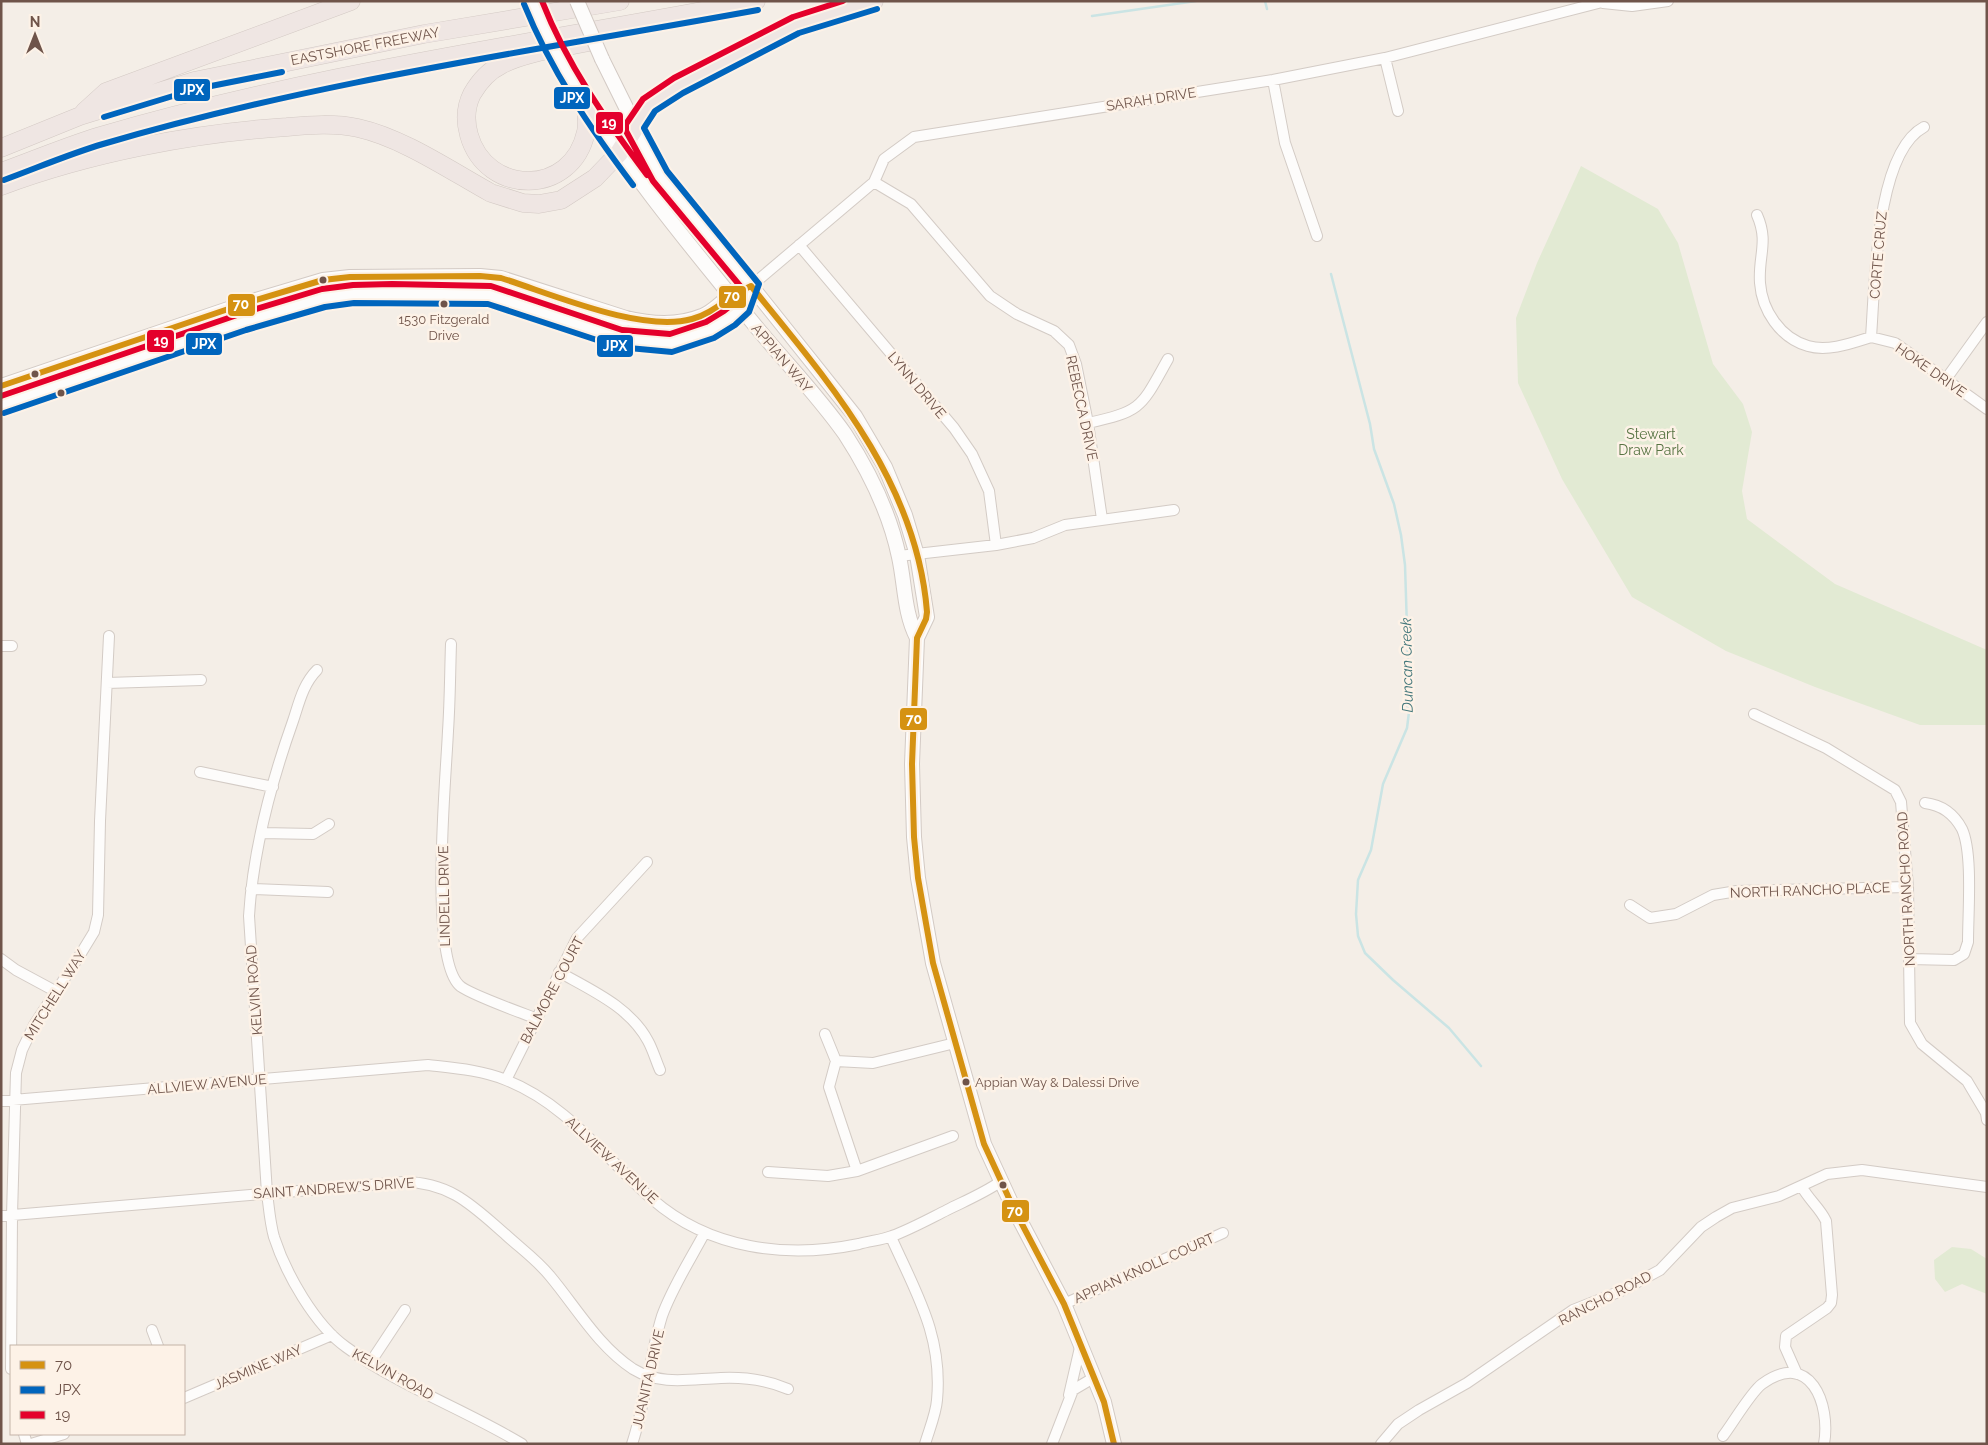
<svg xmlns="http://www.w3.org/2000/svg" width="1988" height="1445" viewBox="0 0 1988 1445" font-family="Raleway,sans-serif">
	<style>
		.green { fill: #e2ead3 }
		.lines { fill: none; stroke-linecap: round; stroke-linejoin: round }
		.stream { stroke: #cae4e4; stroke-width: 2.5 }
		.minor-casing { stroke: #d3cbc5; stroke-width: 12 }
		.secondary-casing { stroke: #d3cac4; stroke-width: 16 }
		.motorway-casing { stroke: #d3c9c4; stroke-width: 19 }
		.minor { stroke: #fdfcfb; stroke-width: 10 }
		.secondary { stroke: #fdfcfb; stroke-width: 14 }
		.motorway { stroke: #efe6e3; stroke-width: 18 }
		.secondary-bridge-casing { stroke: #d3cac4; stroke-width: 16; stroke-linecap: butt }
		.secondary-bridge { stroke: #fdfcfb; stroke-width: 14 }
		.bus-1-casing { stroke: #fdf2e7; stroke-width: 10 }
		.bus-2-casing { stroke: #fdf2e7; stroke-width: 10 }
		.bus-3-casing { stroke: #fdf2e7; stroke-width: 10 }
		.bus-1 { stroke: #d59212; stroke-width: 6 }
		.bus-2 { stroke: #0065bd; stroke-width: 6 }
		.bus-3 { stroke: #e4002b; stroke-width: 6 }
		.bus-dot { fill: #6f544a; stroke: #fdf2e7; stroke-width: 2 }
		.labels { text-anchor: middle; dominant-baseline: central; stroke-width: 5; stroke-linejoin: round; paint-order: stroke }
		.bus-label { font-size: 13px; fill: #6f544a; stroke: #fdf2e7 }
		.street-label { font-size: 14px; fill: #6f544a; stroke: #fdf2e7 }
		.park-label { font-size: 14px; fill: #577443; stroke: #fdf2e7 }
		.water-label { font-size: 15px; font-style: italic; fill: #43777b; stroke: #fdf2e7 }
		.line-badge { stroke: #fdf2e7; stroke-width: 2 }
		.badge-label { font-size: 14px; text-anchor: middle; font-weight: bold; fill: #fff }
	</style>
	<rect width="100%" height="100%" fill="#f4eee7"/>
	<path class="green" d="M1581,166L1658,209L1678,243L1713,364L1743,404L1752,432L1742,491L1747,519L1835,584L1987,650V725H1920L1815,687L1726,651L1632,597L1562,479L1518,383L1516,318L1537,263Z
		M1952,1247L1971,1249L1987,1259V1294L1962,1284L1945,1292L1935,1279L1934,1260Z"/>
	<g class="lines">
		<path class="stream" d="M1265,1L1267,9
			M1092,16L1196,1
			M1331,274L1370,424L1374,449L1394,504L1401,535L1405,565L1408,660L1406,703L1409,712L1407,728L1383,784L1371,850L1358,880L1356,914L1358,936L1365,953L1393,980L1449,1028L1481,1066"/>
		<g class="minor-casing">
			<path id="minor" d="M1603,3L1632,6L1668,1
				M1385,58L1398,111
				M1273,80L1285,143L1317,236
				M874,182L911,204L990,296L1017,314L1054,331L1069,345L1076,364L1088,423L1102,519
				M1757,215C1769,242 1758,256 1760,283C1762,310 1780,338 1808,346C1828,352 1852,343 1871,337
				M799,245L954,428L972,454L989,491L996,545
				M751,286L874,182L884,159L914,137L1273,80L1385,58L1606,1
				M1871,337C1875,286 1875,153 1924,127
				M1871,337L1895,343L1987,409
				M1946,379L1987,322
				M1088,423C1143,411 1141,407 1168,359
				M899,556L996,545L1033,538L1065,525L1174,510
				M451,644C450,673 450,702 448,731C446,778 429,955 459,985C466,993 522,1013 535,1018
				M1,646H12
				M317,670C303,684 299,703 293,721C271,783 253,851 249,916L267,1193C269,1208 270,1223 274,1237C286,1274 315,1325 346,1347C399,1386 466,1410 522,1444
				M107,683L201,680
				M1754,714L1826,748L1895,790L1901,802L1908,887L1910,1023L1922,1044L1967,1081L1986,1113L1987,1120
				M200,772L273,787
				M262,833L313,834L329,824
				M251,889L328,892
				M1630,905L1650,918L1676,914L1713,895L1737,891L1908,887
				M1,959L16,970L55,991
				M1910,959L1954,960L1964,954L1968,942C1968,913 1973,853 1962,829C1954,814 1942,805 1925,803
				M559,972C591,990 630,1007 648,1041C653,1050 656,1061 660,1070
				M825,1034L836,1061
				M506,1080L577,938L647,862
				M1,1101L428,1065C454,1068 481,1070 506,1080C567,1104 604,1157 652,1199C709,1249 786,1259 859,1244C869,1241 882,1240 892,1236C911,1229 929,1219 947,1210C965,1201 984,1193 1000,1182
				M953,1136L857,1171L829,1087L836,1061L873,1063L955,1043
				M768,1172L828,1176L857,1171
				M1,1216L404,1182C450,1182 473,1206 505,1234C520,1248 537,1260 550,1276C576,1307 598,1346 633,1369C661,1386 690,1379 721,1378C744,1377 767,1380 788,1389
				M891,1237C916,1293 943,1336 937,1400C936,1414 929,1430 925,1444
				M1064,1304L1223,1233
				M152,1330L158,1346
				M370,1363L405,1310
				M11,1369L12,1215L16,1073L22,1050L34,1025L80,955L94,932L98,915L100,821L109,636
				M1797,1374L1785,1347L1786,1336L1827,1308L1831,1303L1832,1295L1826,1221C1820,1208 1809,1200 1802,1187
				M1069,1395L1081,1343
				M184,1398L332,1335
				M24,1434L27,1444
				M1723,1436C1733,1423 1751,1392 1762,1384C1810,1349 1831,1404 1824,1444
				M31,1444L64,1434
				M632,1444C646,1402 649,1358 662,1316C672,1288 690,1260 704,1234
				M1052,1444L1073,1390L1095,1377
				M1381,1444L1398,1424L1419,1410L1467,1383L1573,1310L1621,1291L1660,1270L1701,1227L1716,1217L1732,1208L1779,1196L1827,1174L1862,1170L1987,1187"/>
		</g>
		<g class="secondary-casing">
			<path id="secondary" d="M602,59L660,176L740,272L855,416L885,467L905,515L917,555L927,617L917,638L912,764L914,837L918,878L933,963L984,1144L1013,1207L1064,1304L1104,1402L1114,1444
				M561,63C617,158 688,244 758,329C787,364 819,397 845,434C869,471 890,514 899,557C905,584 904,613 917,638
				M560,317C568,315 576,313 584,315C598,319 613,330 626,318
				M1,386L249,302L323,280L350,277L480,276L501,278L626,318C651,324 678,326 702,316C713,312 721,302 730,296C737,292 744,289 751,286
				M1,405L243,322L323,298L353,294L392,293L490,295L620,339L671,343L710,330L729,318L741,308L751,286"/>
		</g>
		<g class="motorway-casing">
			<path id="motorway" d="M586,106C586,114 588,124 586,132C572,197 486,196 469,135C465,121 465,108 472,94C479,82 488,71 501,65C524,52 567,47 593,41
				M84,112L106,92L351,1
				M1,148L80,116L194,81L424,34L620,1
				M1,172C34,160 67,146 100,136C315,73 537,43 756,1
				M1,186C89,153 193,133 287,127C310,125 335,123 358,128C403,138 451,171 491,193L523,203L539,204L561,200L595,178L619,153L649,105L679,85L796,25L874,1"/>
		</g>
		<use href="#minor" class="minor"/>
		<use href="#secondary" class="secondary"/>
		<use href="#motorway" class="motorway"/>
		<g class="secondary-bridge-casing">
			<path id="secondary-bridge" d="M532,1L561,63
				M577,1L602,59"/>
		</g>
		<use href="#secondary-bridge" class="secondary-bridge"/>
		<g class="bus-1-casing">
			<path id="bus-1" d="M1,386L249,302L323,280L350,277L480,276L501,278C552,294 641,333 692,319C714,313 730,295 751,286C829,382 917,482 927,612L926,619L917,638L912,764L914,837L918,878L933,963L984,1144L1013,1207L1064,1304L1104,1402L1114,1444"/>
		</g>
		<g class="bus-2-casing">
			<path id="bus-2" d="M524,4C551,71 590,128 633,185
				M104,117L196,89L282,72
				M4,180C37,168 69,154 103,144C317,81 539,50 758,10
				M4,413L246,330L325,307L354,303L488,304L618,347L672,352L714,338L735,325L749,312L759,284L667,171L644,128L655,111L683,93L799,33L877,9"/>
		</g>
		<g class="bus-3-casing">
			<path id="bus-3" d="M542,1C567,65 606,120 647,175
				M1,396L240,314L322,289L353,285L392,284L491,286L622,330L670,334L706,322L724,311L734,303L741,287L653,181L626,131V124L643,99L674,78L793,17L843,1"/>
		</g>
		<use href="#bus-1" class="bus-1"/>
		<use href="#bus-2" class="bus-2"/>
		<use href="#bus-3" class="bus-3"/>
	</g>
	<g class="bus-dot">
		<circle cx="323" cy="280" r="4.5"/>
		<circle cx="444" cy="304" r="4.5"/>
		<circle cx="35" cy="374" r="4.5"/>
		<circle cx="61" cy="393" r="4.5"/>
		<circle cx="966" cy="1082" r="4.5"/>
		<circle cx="1003" cy="1185" r="4.5"/>
	</g>
	<g class="labels">
		<g class="bus-label">
			<text x="444" y="319">1530 Fitzgerald<tspan x="444" dy="16">Drive</tspan></text>
			<text x="975" y="1082" text-anchor="start">Appian Way &amp; Dalessi Drive</text>
		</g>
		<g class="street-label">
			<text transform="translate(365 46) rotate(-11)">EASTSHORE FREEWAY</text>
			<text transform="translate(1151 99) rotate(-9)">SARAH DRIVE</text>
			<text transform="translate(1878 255) rotate(-85)">CORTE CRUZ</text>
			<text transform="translate(782 358) rotate(50)">APPIAN WAY</text>
			<text transform="translate(1931 370) rotate(35)">HOKE DRIVE</text>
			<text transform="translate(917 385) rotate(50)">LYNN DRIVE</text>
			<text transform="translate(1082 408) rotate(78)">REBECCA DRIVE</text>
			<text transform="translate(1906 889) rotate(-93)">NORTH RANCHO ROAD</text>
			<text transform="translate(1810 890) rotate(-2)">NORTH RANCHO PLACE</text>
			<text transform="translate(444 896) rotate(-91)">LINDELL DRIVE</text>
			<text transform="translate(254 990) rotate(-94)">KELVIN ROAD</text>
			<text transform="translate(552 990) rotate(-62)">BALMORE COURT</text>
			<text transform="translate(55 995) rotate(-58)">MITCHELL WAY</text>
			<text transform="translate(207 1084) rotate(-5)">ALLVIEW AVENUE</text>
			<text transform="translate(612 1160) rotate(43)">ALLVIEW AVENUE</text>
			<text transform="translate(334 1188) rotate(-4)">SAINT ANDREW'S DRIVE</text>
			<text transform="translate(1144 1268) rotate(-24)">APPIAN KNOLL COURT</text>
			<text transform="translate(1605 1298) rotate(-27)">RANCHO ROAD</text>
			<text transform="translate(258 1367) rotate(-23)">JASMINE WAY</text>
			<text transform="translate(393 1374) rotate(29)">KELVIN ROAD</text>
			<text transform="translate(648 1379) rotate(-77)">JUANITA DRIVE</text>
		</g>
		<g class="park-label">
			<text x="1651" y="434">Stewart<tspan x="1651" dy="16">Draw Park</tspan></text>
		</g>
		<g class="water-label">
			<text transform="translate(1407 665) rotate(-91)">Duncan Creek</text>
		</g>
	</g>
	<g class="line-badge">
		<rect x="173" y="78" width="38" height="24" rx="5" fill="#0065bd"/>
		<rect x="553" y="86" width="38" height="24" rx="5" fill="#0065bd"/>
		<rect x="595" y="111" width="29" height="24" rx="5" fill="#e4002b"/>
		<rect x="718" y="285" width="29" height="24" rx="5" fill="#d59212"/>
		<rect x="227" y="293" width="29" height="24" rx="5" fill="#d59212"/>
		<rect x="146" y="329" width="29" height="24" rx="5" fill="#e4002b"/>
		<rect x="185" y="332" width="38" height="24" rx="5" fill="#0065bd"/>
		<rect x="596" y="334" width="38" height="24" rx="5" fill="#0065bd"/>
		<rect x="899" y="707" width="29" height="24" rx="5" fill="#d59212"/>
		<rect x="1001" y="1199" width="29" height="24" rx="5" fill="#d59212"/>
	</g>
	<g class="badge-label">
		<text x="192" y="95">JPX</text>
		<text x="572" y="103">JPX</text>
		<text x="609" y="128">19</text>
		<text x="732" y="301">70</text>
		<text x="241" y="309">70</text>
		<text x="161" y="346">19</text>
		<text x="204" y="349">JPX</text>
		<text x="615" y="351">JPX</text>
		<text x="914" y="724">70</text>
		<text x="1015" y="1216">70</text>
	</g>
	<rect width="1988" height="1445" fill="none" stroke="#6f544a" stroke-width="5"/>
	<rect x="10" y="1345" width="175" height="90" fill="#fdf2e7" stroke="#c4b3a8"/>
	<rect x="20" y="1361" width="25" height="8" fill="#d59212" stroke="#c4b3a8"/>
	<text x="55" y="1370" font-size="15" fill="#6f544a">70</text>
	<rect x="20" y="1386" width="25" height="8" fill="#0065bd" stroke="#c4b3a8"/>
	<text x="55" y="1395" font-size="15" fill="#6f544a">JPX</text>
	<rect x="20" y="1411" width="25" height="8" fill="#e4002b" stroke="#c4b3a8"/>
	<text x="55" y="1420" font-size="15" fill="#6f544a">19</text>
	<g transform="translate(35 35)" stroke="#fdf2e7" stroke-width="4" paint-order="stroke">
	<path d="M0-4L9 19L0 12L-9 19Z" fill="#6f544a"/>
	<text y="-8" font-size="14" font-weight="bold" text-anchor="middle" fill="#6f544a">N</text>
	</g>
</svg>
